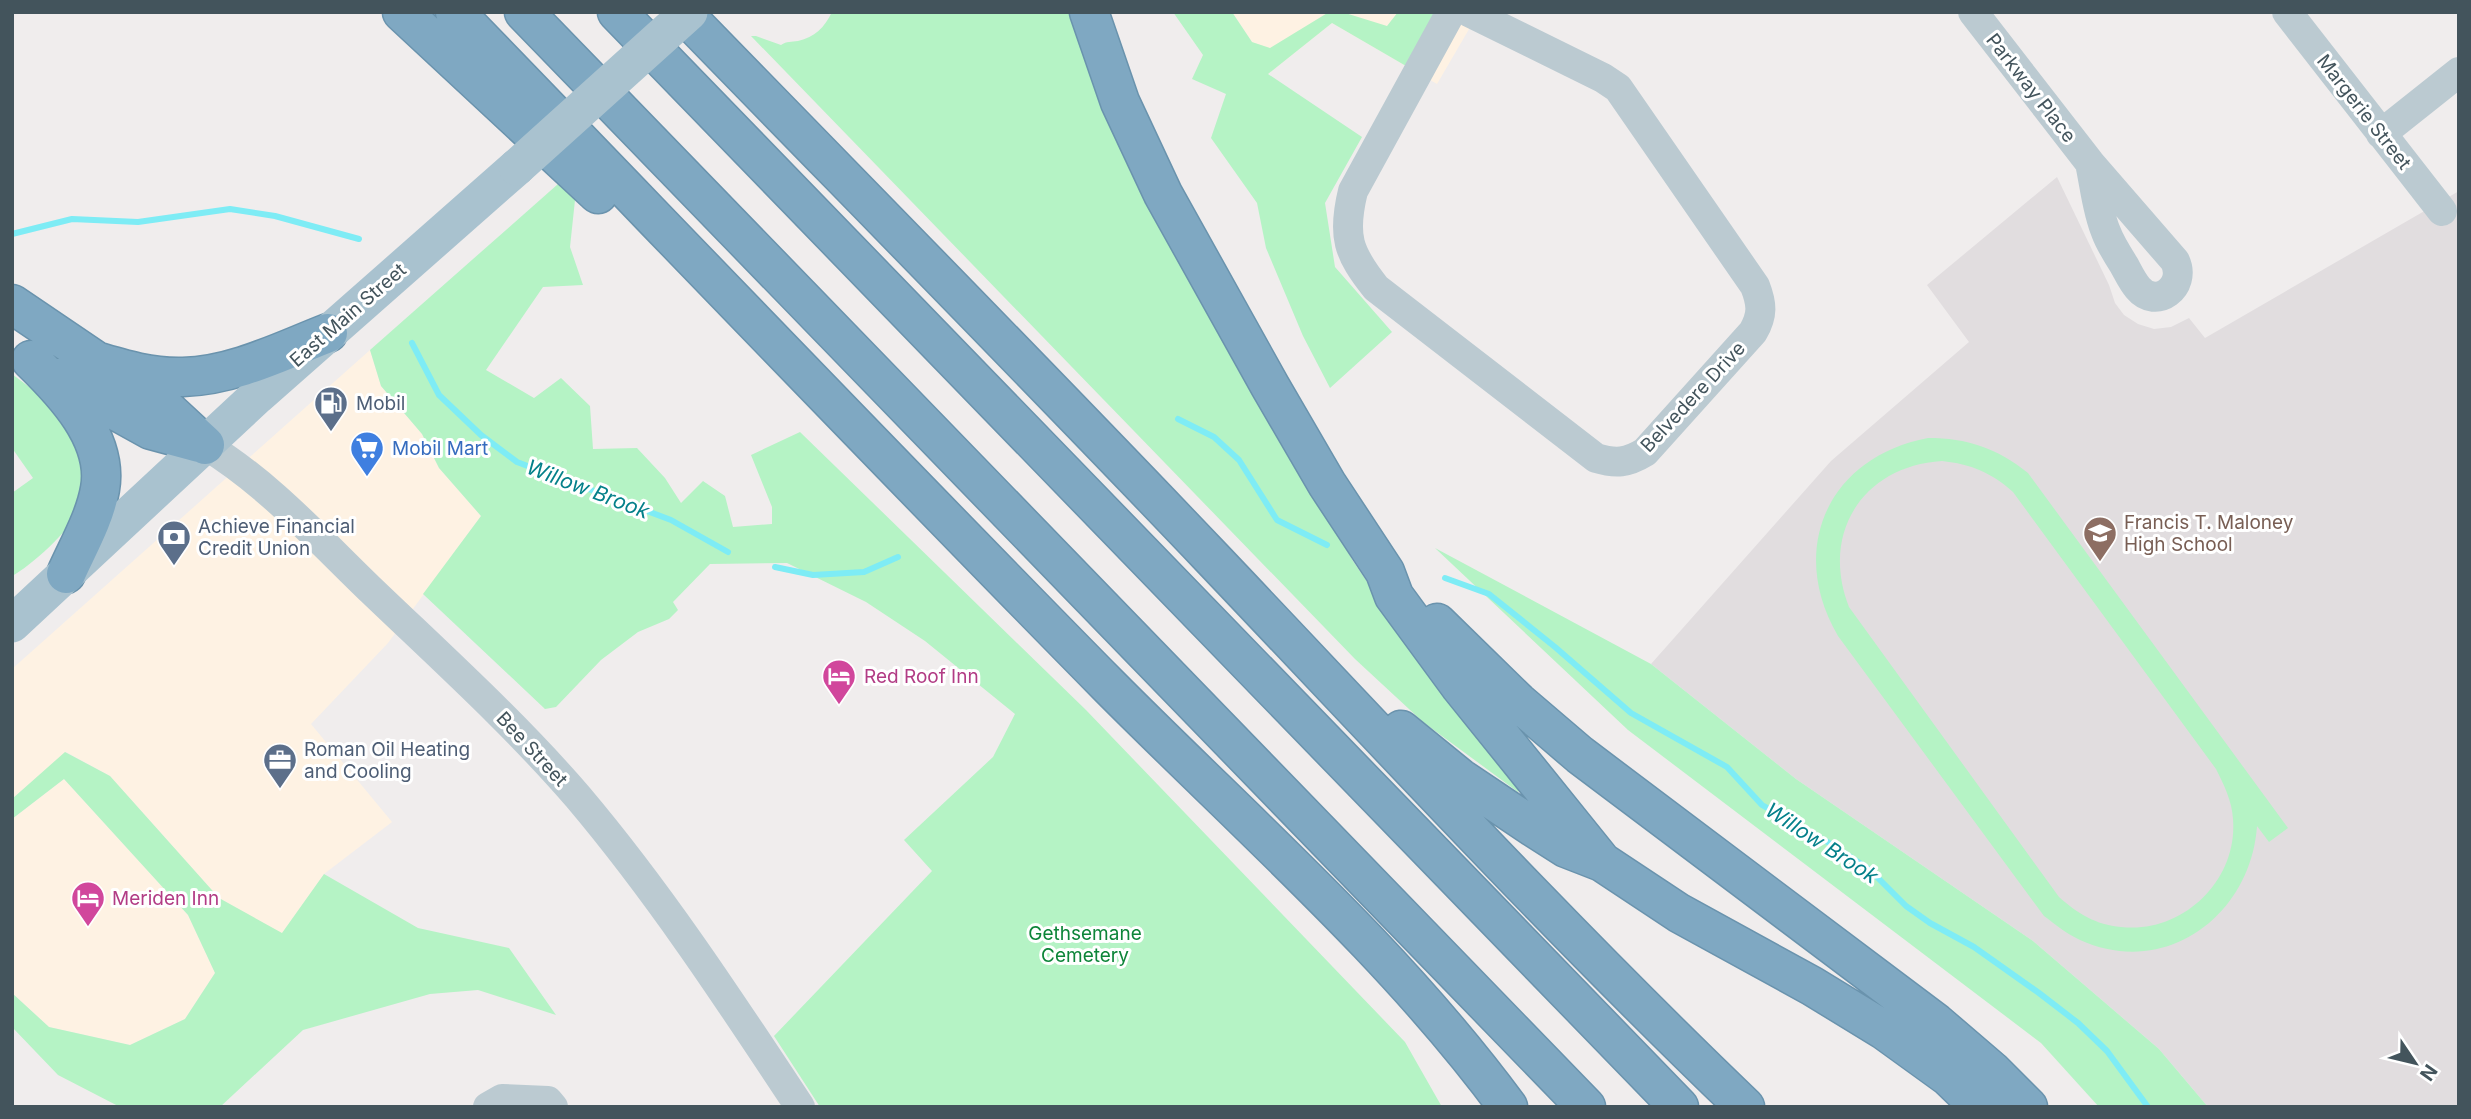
<svg xmlns="http://www.w3.org/2000/svg" width="2471" height="1119" viewBox="0 0 2471 1119" font-family="Inter,sans-serif">
	<style>
		.commercial { fill: #fef2e3 }
		.education { fill: #e1dddf }
		.green { fill: #b5f3c5; fill-rule: evenodd }
		.lines { fill: none; stroke-linecap: round; stroke-linejoin: round }
		.stream { stroke: #7eecf5; stroke-width: 6 }
		.highway-casing { stroke: #6a93ad; stroke-width: 41 }
		.minor { stroke: #bbcad1; stroke-width: 30 }
		.major { stroke: #a9c2cf; stroke-width: 37 }
		.highway { stroke: #7fa8c2; stroke-width: 38 }
		.major-bridge { stroke: #a9c2cf; stroke-width: 37 }
		.labels { text-anchor: middle; dominant-baseline: central; stroke-width: 6; stroke-linejoin: round; paint-order: stroke }
		.street-label { font-size: 19px; fill: #43545c; stroke: #fff }
		.service-label { font-size: 19px; fill: #4e5e75; stroke: #fff; text-anchor: start }
		.shop-label { font-size: 19px; fill: #366cbe; stroke: #fff; text-anchor: start }
		.education-label { font-size: 19px; fill: #785e54; stroke: #fff; text-anchor: start }
		.hotel-label { font-size: 19px; fill: #b23c85; stroke: #fff; text-anchor: start }
		.park-label { font-size: 19px; fill: #0d8539; stroke: #fff }
		.water-label { font-size: 21px; font-style: italic; fill: #04808a; stroke: #fff }
	</style>
	<rect width="100%" height="100%" fill="#f0eded"/>
	<path class="commercial" d="M1232,12H1479L1437,84L1332,23L1268,74L1252,42Z
		M370,350L381,386L422,434L439,468L481,516L388,643L311,724L392,822L324,874L282,934L219,898L110,776L66,752L12,799V669Z
		M64,779L188,915L215,973L185,1019L130,1045L49,1027L12,993V819Z"/>
	<path class="education" d="M2057,177L2109,285L2115,303L2124,315L2138,324L2154,329L2171,327L2189,318L2205,338L2459,191V1107H2208L2159,1049L2033,941L1796,779L1651,664L1831,461L1969,342L1927,285Z"/>
	<path class="green" d="M832,12H1074L1236,356L1353,561L1402,633L1522,784L1518,792L1423,722L1355,659L751,36H756L781,45C787,41 791,42 798,41C815,37 824,28 832,12Z
		M1173,12H1232L1252,42L1270,48L1329,12H1342L1387,26L1398,12H1437L1406,66L1332,23L1268,74L1362,137L1325,203L1335,267L1392,332L1330,388L1303,336L1266,248L1257,203L1211,138L1226,94L1192,79L1203,55Z
		M558,184L575,200L570,247L583,285L543,287L486,370L534,398L561,378L590,406L593,449L637,448L665,478L681,503L703,481L725,496L733,527L772,524V507L751,455L800,432L1086,710L1405,1042L1442,1107H820L774,1036L932,871L904,840L993,757L1015,714L925,641L866,602L787,563L710,564L673,602L678,610L669,619L638,632L601,660L556,707L545,709L423,594L481,516L439,468L422,434L381,386L370,350Z
		M12,374L49,402L90,456C87,471 85,497 79,511C71,529 30,567 12,576V493L33,478L12,448Z
		M1928,438C1967,438 1997,448 2028,473L2288,828L2269,842L2257,826C2251,915 2166,979 2080,940C2067,934 2056,925 2044,916L1838,636C1787,549 1828,457 1928,438ZM1942,461C1971,464 1992,473 2013,492L2216,769C2224,785 2232,801 2233,819C2238,881 2182,934 2121,927C2096,925 2077,913 2059,897L1849,607C1820,533 1863,466 1942,461Z
		M1435,548L1651,664L1796,779L2033,941L2159,1049L2208,1107H2099L2041,1043L1628,730Z
		M65,752L110,776L219,898L282,933L324,874L418,928L509,948L556,1015L478,990L430,994L303,1030L220,1107H120L58,1075L12,1027V993L49,1027L130,1045L185,1019L215,973L188,915L64,779L12,819V799Z"/>
	<g class="lines">
		<path class="stream" d="M12,234L72,219L138,222L230,209L275,216L359,239
			M412,343L439,395L481,435L517,462L671,520L728,552
			M1178,419L1214,437L1239,460L1277,520L1327,545
			M775,567L813,575L864,572L898,557
			M1445,578L1489,594L1555,647L1631,713L1727,767L1762,805L1831,844L1870,870L1906,906L1930,923L1974,947L2039,993L2078,1023L2107,1051L2148,1107"/>
		<g class="highway-casing">
			<path id="highway" d="M402,12L598,194
				M455,12C673,237 889,463 1109,686C1244,822 1394,952 1508,1107
				M524,12L1586,1107
				M617,12L1679,1107
				M682,12C859,194 1037,374 1211,557C1387,742 1560,930 1745,1107
				M1089,12L1120,102L1163,194L1270,386L1327,484L1385,572L1394,596L1460,686L1602,862
				M12,304L164,407L205,445
				M31,360C64,392 109,439 100,489C95,518 78,547 66,574
				M92,360C122,369 151,378 183,377C233,376 282,351 328,333
				M57,378L151,430L199,443
				M1437,623L1518,702L1580,755L1936,1023L1992,1071L2028,1107
				M1401,730L1460,778L1533,827L1566,848L1602,862L1679,913L1812,986L1884,1030L1949,1077L1980,1107"/>
		</g>
		<path class="minor" d="M1451,12L1353,191C1342,236 1348,253 1376,288L1596,458C1616,464 1627,463 1645,452L1753,332C1763,315 1762,304 1755,286L1618,88L1603,78L1469,12
			M1973,12L2090,163L2175,261C2187,287 2156,310 2138,288C2132,281 2128,272 2124,265C2117,254 2110,243 2106,232C2097,211 2095,186 2090,163
			M2287,12L2442,211
			M2381,134L2459,72
			M205,445C268,483 319,540 372,591C442,658 515,724 578,797C660,894 730,1001 800,1107
			M488,1107L502,1099L548,1101L553,1107"/>
		<path class="major" d="M12,624L257,396L517,167"/>
		<use href="#highway" class="highway"/>
		<path class="major-bridge" d="M517,167L689,12"/>
	</g>
	<defs>
		<g id="fuel-pin" transform="scale(1.75)"><path d="M0 17L-7.5 6A9.5 9.5 0 1 1 7.5 6Z" fill="#5c6f8a" stroke="#fff"/><path d="M-5.5-6h7V0h2V4h1.3V-2.5L3-4.5l.8-.8L6-3V5H2.5V1h-1V6h-7ZM-4.2-4.7v3.2H.2V-4.7Z" fill="#fff"/></g>
		<g id="supermarket-pin" transform="scale(1.75)"><path d="M0 17L-7.5 6A9.5 9.5 0 1 1 7.5 6Z" fill="#3f7fe0" stroke="#fff"/><path d="M-6-5.5h2.5l.6 2H6L4.5 2H-2.5L-4.4-4H-6ZM-1.5 3.2a1.3 1.3 0 1 0 .1 0ZM3 3.2a1.3 1.3 0 1 0 .1 0Z" fill="#fff"/></g>
		<g id="school-pin" transform="scale(1.75)"><path d="M0 17L-7.5 6A9.5 9.5 0 1 1 7.5 6Z" fill="#8d6e63" stroke="#fff"/><path d="M0-5L7-2L0 1L-7-2ZM-4 1L0 2.5L4 1V4Q0 6-4 4Z" fill="#fff"/></g>
		<g id="bank-pin" transform="scale(1.75)"><path d="M0 17L-7.5 6A9.5 9.5 0 1 1 7.5 6Z" fill="#5c6f8a" stroke="#fff"/><path d="M-6-4H6V4H-6ZM0-2.3a2.3 2.3 0 1 0 0 4.6a2.3 2.3 0 1 0 0-4.6Z" fill="#fff"/></g>
		<g id="hotel-pin" transform="scale(1.75)"><path d="M0 17L-7.5 6A9.5 9.5 0 1 1 7.5 6Z" fill="#d1479c" stroke="#fff"/><path d="M-6-4.5h1.5V1H6V5H4.5V3h-9V5H-6ZM-4 0a1.8 1.8 0 1 1 3.6 0ZM.5 0V-2.5h3Q6-2.5 6 0Z" fill="#fff"/></g>
		<g id="office-pin" transform="scale(1.75)"><path d="M0 17L-7.5 6A9.5 9.5 0 1 1 7.5 6Z" fill="#5c6f8a" stroke="#fff"/><path d="M-6-3h4V-5.5h4V-3h4V5H-6ZM-1-4.5V-3h2v-1.5ZM-6 0V1H6V0Z" fill="#fff"/></g>
	</defs>
	<g fill-rule="evenodd">
		<use href="#fuel-pin" x="331" y="403"/>
		<use href="#supermarket-pin" x="367" y="448"/>
		<use href="#school-pin" x="2100" y="533"/>
		<use href="#bank-pin" x="174" y="537"/>
		<use href="#hotel-pin" x="839" y="676"/>
		<use href="#office-pin" x="280" y="760"/>
		<use href="#hotel-pin" x="88" y="898"/>
	</g>
	<g class="labels">
		<g class="street-label">
			<text transform="translate(2031 88) rotate(52)">Parkway Place</text>
			<text transform="translate(2364 112) rotate(52)">Margerie Street</text>
			<text transform="translate(348 315) rotate(-41)">East Main Street</text>
			<text transform="translate(1693 397) rotate(-47)">Belvedere Drive</text>
			<text transform="translate(532 749) rotate(47)">Bee Street</text>
		</g>
		<g class="service-label">
			<text x="356" y="403">Mobil</text>
			<text x="198" y="526">Achieve Financial<tspan x="198" dy="22">Credit Union</tspan></text>
			<text x="304" y="749">Roman Oil Heating<tspan x="304" dy="22">and Cooling</tspan></text>
		</g>
		<g class="shop-label">
			<text x="392" y="448">Mobil Mart</text>
		</g>
		<g class="education-label">
			<text x="2124" y="522">Francis T. Maloney<tspan x="2124" dy="22">High School</tspan></text>
		</g>
		<g class="hotel-label">
			<text x="864" y="676">Red Roof Inn</text>
			<text x="112" y="898">Meriden Inn</text>
		</g>
		<g class="park-label">
			<text x="1085" y="933">Gethsemane<tspan x="1085" dy="22">Cemetery</tspan></text>
		</g>
		<g class="water-label">
			<text transform="translate(588 489) rotate(21)">Willow Brook</text>
			<text transform="translate(1822 843) rotate(33)">Willow Brook</text>
		</g>
	</g>
	<rect width="2471" height="1119" fill="none" stroke="#43545c" stroke-width="28"/>
	<g transform="translate(2415 1063) rotate(125)" stroke="#ffffff" stroke-width="5" paint-order="stroke">
	<path d="M0-5L12 26L0 18L-12 26Z" fill="#43545c"/>
	<text y="-10" font-size="19" font-weight="bold" text-anchor="middle" fill="#43545c">N</text>
	</g>
</svg>
